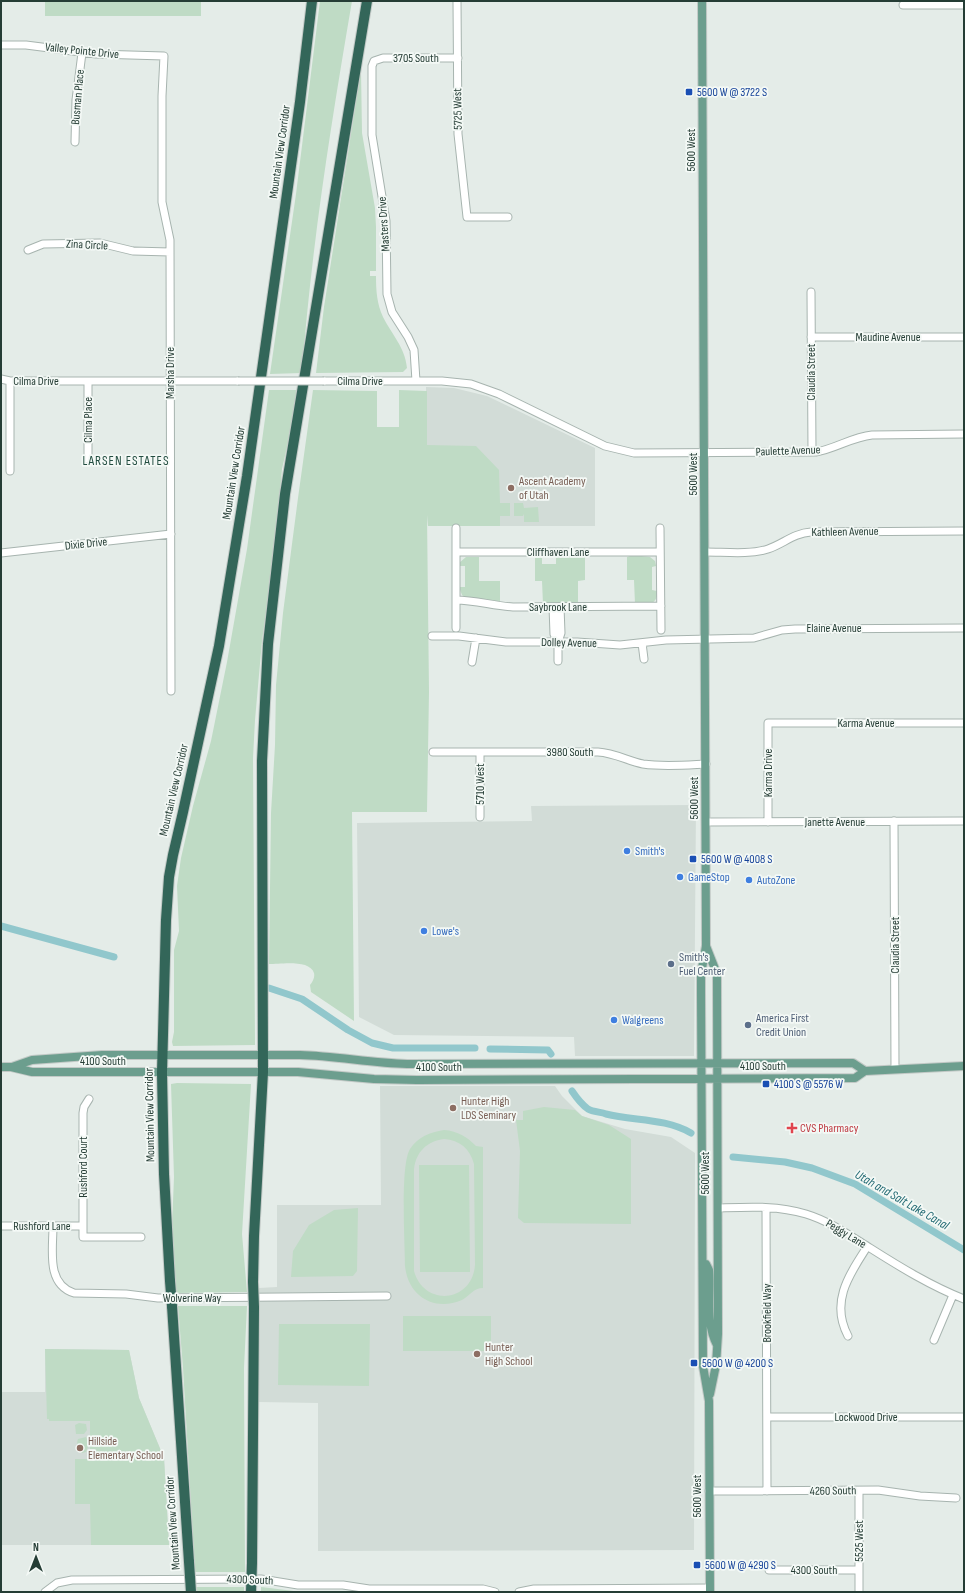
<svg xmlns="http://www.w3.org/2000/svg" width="965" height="1593" viewBox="0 0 965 1593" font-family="'Sofia Sans Condensed',sans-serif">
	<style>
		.built { fill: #d2dcd7 }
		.green { fill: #bfdbc5; fill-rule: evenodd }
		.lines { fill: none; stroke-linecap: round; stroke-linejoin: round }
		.canal { stroke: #91c7cc; stroke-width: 7 }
		.minor-casing { stroke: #a7b4af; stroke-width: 9 }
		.major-casing { stroke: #c2c9c6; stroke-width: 10 }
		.highway-casing { stroke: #c2c9c6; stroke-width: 12 }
		.minor { stroke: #fff; stroke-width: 7 }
		.major { stroke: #6c9e8e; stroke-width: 8 }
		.highway { stroke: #336659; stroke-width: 10 }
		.minor-bridge-casing { stroke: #a7b4af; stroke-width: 9; stroke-linecap: butt }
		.highway-bridge-casing { stroke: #c2c9c6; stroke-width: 12; stroke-linecap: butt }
		.minor-bridge { stroke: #fff; stroke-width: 7 }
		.highway-bridge { stroke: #336659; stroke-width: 10 }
		.transit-dot { fill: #1a4fb4; stroke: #f4f9f6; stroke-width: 1.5 }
		.education-dot { fill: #8d6e63; stroke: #f4f9f6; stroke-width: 1.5 }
		.shop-dot { fill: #3f7fe0; stroke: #f4f9f6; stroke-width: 1.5 }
		.service-dot { fill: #5c6f8a; stroke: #f4f9f6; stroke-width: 1.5 }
		.health-dot { fill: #e0444e; stroke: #f4f9f6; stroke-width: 1.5 }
		.labels { text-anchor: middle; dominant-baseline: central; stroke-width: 3.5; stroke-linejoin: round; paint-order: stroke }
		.street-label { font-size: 12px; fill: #253d35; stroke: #f4f9f6 }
		.transit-label { font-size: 12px; fill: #164399; stroke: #f4f9f6; text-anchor: start }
		.education-label { font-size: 12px; fill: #785e54; stroke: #f4f9f6; text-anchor: start }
		.shop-label { font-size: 12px; fill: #366cbe; stroke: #f4f9f6; text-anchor: start }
		.service-label { font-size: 12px; fill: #4e5e75; stroke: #f4f9f6; text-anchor: start }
		.health-label { font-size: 12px; fill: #be3a42; stroke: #f4f9f6; text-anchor: start }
		.neighbourhood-label { font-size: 13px; letter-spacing: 1px; fill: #224d40; stroke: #f4f9f6 }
		.water-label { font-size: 13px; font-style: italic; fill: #246b74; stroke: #f4f9f6 }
	</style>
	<rect width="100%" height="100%" fill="#e4ece8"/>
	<path class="built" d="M426,387L454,388L487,396L595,448V526H428Z
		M696,805L694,1056H575L574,1037L394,1035L359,1017L357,823L532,821L531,806Z
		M380,1086H555L562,1096L582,1116L625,1129L671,1137L695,1153L694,1550L318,1551V1403L259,1402V1288L277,1287V1205H381Z
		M45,1349L129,1350L139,1398L164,1458L169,1545H1V1392H45Z"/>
	<path class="green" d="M45,1H201V16H45Z
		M320,1H352C331,124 311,249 302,373L270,374L296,194Z
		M361,70L362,133L375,208L376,227V271H370V276H376C376,291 377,304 383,317C392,335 405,347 407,368L403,372L316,373L324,307Z
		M269,390H300L282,469L276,541L262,641L255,720L253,758L255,1045L173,1046L172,1042L174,1032V950L179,931L177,886L181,858L193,806L211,741L227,662L247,549Z
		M313,390L377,391V427H399V390L427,391V445L476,446L499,470L500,503H510V516H500V526H428L427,515L429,692L427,812H352L354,1021L311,992L310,985C313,981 315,977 314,973C310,959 280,964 269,964L271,813L275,745L276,685L283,613L298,498Z
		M514,503H523L524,508L538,507L539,522H524V514L523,516H514Z
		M633,555L650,557L655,561L656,566L652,567V590L657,591C657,596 657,600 652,603L635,604L634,580H627V557Z
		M466,557H479V581H500V603L465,597L462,595L459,587H465V566H459V563Z
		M585,557V580L578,581V604H543L542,581H535V558H542V564H556V558Z
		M177,1083L251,1084L242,1234L247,1292L176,1293L172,1226L174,1177L171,1084Z
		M544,1107L575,1110L582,1116L609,1125L631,1139V1224L524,1223L518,1218L520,1151L516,1120H523V1111Z
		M444,1130C458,1131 467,1137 476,1146L483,1147V1288C473,1288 471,1295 462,1300C434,1312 408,1296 405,1266C405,1243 400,1165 410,1149C418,1137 430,1132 444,1130ZM444,1139C460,1140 470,1149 474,1164L475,1265C472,1303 424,1307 414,1271V1169C416,1152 427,1141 444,1139Z
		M419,1165H469L470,1272H420Z
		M358,1208L357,1271L353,1276L291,1277L293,1251L309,1225L334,1210Z
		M178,1306H247L244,1368L245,1572H195L183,1368Z
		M403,1316H491V1351H403Z
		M279,1324H370L369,1386L278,1385Z
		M45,1349L129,1350L139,1398L164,1458L169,1545H91L90,1504H75V1459H90V1421H49V1419H47Z
		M79,1423L86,1424L87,1430L84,1434H76L75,1425Z
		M86,1437L89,1444L86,1452L82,1453C78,1450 76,1443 78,1439Z
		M196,1587H244V1592H197Z
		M261,1587L294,1591L319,1592H261Z"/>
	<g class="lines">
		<path class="canal" d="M1,926L114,957
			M269,988L302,999L348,1030L372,1043L393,1048H475
			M490,1049L548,1050L551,1054
			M572,1091C576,1097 581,1104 588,1109C593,1112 601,1112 606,1114C634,1121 665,1118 691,1133
			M733,1157L785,1162L812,1168L855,1184L964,1250"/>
		<g class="minor-casing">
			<path id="minor" d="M457,1L458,134L467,217H508
				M903,5H964
				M1,45H26L96,54L164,56L162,96V202L170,240L171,691
				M75,142L76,100L82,53
				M28,250L43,244L100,243L133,251L170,252
				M811,292L812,452
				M811,337H964
				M1,379L10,381H238
				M10,381V471
				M88,381V459
				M324,381H442L471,384L499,394L605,446L634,453L816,452C835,449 852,437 872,435L964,434
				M416,381L414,350L408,337L392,312L387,294L386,221L372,135V66L374,61L383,58H458
				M456,528V628
				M660,528L661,630
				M456,552H660
				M706,552C725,552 749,555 768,549C783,544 794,533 811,532L964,531
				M1,553L171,534
				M456,600C475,600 494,606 513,607L661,606
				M553,607L554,634L558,642
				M432,636H459L506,642H577L620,645L666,640L754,638L782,630L795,629L964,628
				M642,643L644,659
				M558,661V642L561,633L560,607
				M472,662L476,638
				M433,752H598C615,753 628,761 643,764C664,767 686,765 706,764
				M480,752V817
				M894,821L895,1069
				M706,822L964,821
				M768,822V723H964
				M89,1099L84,1107L83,1113V1237H141
				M718,1208C747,1207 777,1205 806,1214C829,1221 849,1235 870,1248C900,1267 931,1286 964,1299
				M766,1208L767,1491
				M1,1226H83
				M53,1226C53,1250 46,1284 74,1293L126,1294L158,1298L387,1296
				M848,1336C830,1302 849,1275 867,1247
				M934,1340L953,1295
				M767,1417H964
				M709,1491L878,1490L920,1496L956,1498
				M859,1491V1592
				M769,1570H859
				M45,1592L57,1583L72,1580L261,1579L298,1585H343L369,1589H483L495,1592
				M519,1592L534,1589L710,1588"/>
		</g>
		<g class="major-casing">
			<path id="major" d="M702,1L706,946L701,974V992L703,1366L709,1401L710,1592
				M706,946L717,974L718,1334L716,1365L710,1394
				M1,1067H11L32,1072H298L374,1079L417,1080L855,1078L865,1071L964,1066
				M12,1067L32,1060L102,1055H300C336,1056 371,1063 407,1064L853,1063L865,1071
				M703,1264H706L709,1270C711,1294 705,1323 717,1345"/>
		</g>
		<g class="highway-casing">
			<path id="highway" d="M170,1281L164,1174L162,1073L166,920L169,877L173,855L183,812L219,646L247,476L300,102L312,1
				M253,1282L254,1236L263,1072L262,761L268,644L285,494L367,1
				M172,1306L189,1562
				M252,1563L254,1307"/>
		</g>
		<use href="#minor" class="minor"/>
		<use href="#major" class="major"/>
		<use href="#highway" class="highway"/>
		<g class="minor-bridge-casing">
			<path id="minor-bridge" d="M238,381H324"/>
		</g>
		<g class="highway-bridge-casing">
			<path id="highway-bridge" d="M170,1281L172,1306
				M253,1282L254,1307
				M189,1562L191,1592
				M251,1592L252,1563"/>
		</g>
		<use href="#minor-bridge" class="minor-bridge"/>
		<use href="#highway-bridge" class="highway-bridge"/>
	</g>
	<g class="transit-dot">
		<rect x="685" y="88" width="8" height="8" rx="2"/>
		<rect x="689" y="855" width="8" height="8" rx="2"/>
		<rect x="762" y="1080" width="8" height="8" rx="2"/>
		<rect x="690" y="1359" width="8" height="8" rx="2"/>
		<rect x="693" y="1561" width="8" height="8" rx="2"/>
	</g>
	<g class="education-dot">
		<circle cx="511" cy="488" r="4"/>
		<circle cx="453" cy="1108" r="4"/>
		<circle cx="477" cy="1354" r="4"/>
		<circle cx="80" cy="1448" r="4"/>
	</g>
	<g class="shop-dot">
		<circle cx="627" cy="851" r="4"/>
		<circle cx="680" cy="877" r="4"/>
		<circle cx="749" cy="880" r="4"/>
		<circle cx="424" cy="931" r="4"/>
		<circle cx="614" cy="1020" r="4"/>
	</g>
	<g class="service-dot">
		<circle cx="671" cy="964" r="4"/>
		<circle cx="748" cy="1025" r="4"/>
	</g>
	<path class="health-dot" d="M790 1122h4v4h4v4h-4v4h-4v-4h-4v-4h4z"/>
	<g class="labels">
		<g class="street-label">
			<text transform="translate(82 51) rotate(6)">Valley Pointe Drive</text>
			<text x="416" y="58">3705 South</text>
			<text transform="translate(78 97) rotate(-85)">Busman Place</text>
			<text transform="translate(458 109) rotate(-91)">5725 West</text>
			<text transform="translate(691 150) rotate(-90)">5600 West</text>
			<text transform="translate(280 152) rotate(-82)">Mountain View Corridor</text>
			<text transform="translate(384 224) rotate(-94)">Masters Drive</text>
			<text transform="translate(87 245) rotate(3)">Zina Circle</text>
			<text x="888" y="337">Maudine Avenue</text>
			<text transform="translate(811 372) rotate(-90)">Claudia Street</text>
			<text transform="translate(170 373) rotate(-90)">Marsha Drive</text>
			<text x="36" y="381">Cilma Drive</text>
			<text x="360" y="381">Cilma Drive</text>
			<text transform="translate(88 420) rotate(-90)">Cilma Place</text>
			<text transform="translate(788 451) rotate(-2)">Paulette Avenue</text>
			<text transform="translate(234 473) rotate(-81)">Mountain View Corridor</text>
			<text transform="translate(693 474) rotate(-90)">5600 West</text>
			<text transform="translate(845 532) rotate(-1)">Kathleen Avenue</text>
			<text transform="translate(86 544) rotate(-6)">Dixie Drive</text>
			<text x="558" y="552">Cliffhaven Lane</text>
			<text x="558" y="607">Saybrook Lane</text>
			<text x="834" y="628">Elaine Avenue</text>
			<text transform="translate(569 643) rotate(1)">Dolley Avenue</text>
			<text x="866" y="723">Karma Avenue</text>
			<text x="570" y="752">3980 South</text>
			<text transform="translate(768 773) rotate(-90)">Karma Drive</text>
			<text transform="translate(480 784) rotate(-90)">5710 West</text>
			<text transform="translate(174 790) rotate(-77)">Mountain View Corridor</text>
			<text transform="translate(694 798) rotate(-90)">5600 West</text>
			<text x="835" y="822">Janette Avenue</text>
			<text transform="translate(895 945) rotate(-90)">Claudia Street</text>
			<text x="103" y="1061">4100 South</text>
			<text x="763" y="1066">4100 South</text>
			<text x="439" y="1067">4100 South</text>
			<text transform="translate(150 1115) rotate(-91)">Mountain View Corridor</text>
			<text transform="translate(83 1167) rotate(-90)">Rushford Court</text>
			<text transform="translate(705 1173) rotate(-90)">5600 West</text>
			<text x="42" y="1226">Rushford Lane</text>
			<text transform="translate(846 1234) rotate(31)">Peggy Lane</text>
			<text x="192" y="1298">Wolverine Way</text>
			<text transform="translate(767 1313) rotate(-90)">Brookfield Way</text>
			<text x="866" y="1417">Lockwood Drive</text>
			<text transform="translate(833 1491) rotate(-1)">4260 South</text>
			<text transform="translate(697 1496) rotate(-90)">5600 West</text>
			<text transform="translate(173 1523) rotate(-94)">Mountain View Corridor</text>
			<text transform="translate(859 1541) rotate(-90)">5525 West</text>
			<text x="814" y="1570">4300 South</text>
			<text transform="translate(250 1580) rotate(2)">4300 South</text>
		</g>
		<g class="transit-label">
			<text x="697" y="92">5600 W @ 3722 S</text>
			<text x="701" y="859">5600 W @ 4008 S</text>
			<text x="774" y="1084">4100 S @ 5576 W</text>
			<text x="702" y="1363">5600 W @ 4200 S</text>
			<text x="705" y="1565">5600 W @ 4290 S</text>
		</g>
		<g class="education-label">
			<text x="519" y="481">Ascent Academy<tspan x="519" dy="14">of Utah</tspan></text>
			<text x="461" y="1101">Hunter High<tspan x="461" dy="14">LDS Seminary</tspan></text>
			<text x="485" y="1347">Hunter<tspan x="485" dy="14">High School</tspan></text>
			<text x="88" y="1441">Hillside<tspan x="88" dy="14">Elementary School</tspan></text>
		</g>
		<g class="shop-label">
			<text x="635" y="851">Smith's</text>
			<text x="688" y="877">GameStop</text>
			<text x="757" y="880">AutoZone</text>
			<text x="432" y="931">Lowe's</text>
			<text x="622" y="1020">Walgreens</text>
		</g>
		<g class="service-label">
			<text x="679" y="957">Smith's<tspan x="679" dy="14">Fuel Center</tspan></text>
			<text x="756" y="1018">America First<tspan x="756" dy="14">Credit Union</tspan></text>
		</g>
		<g class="health-label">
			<text x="800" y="1128">CVS Pharmacy</text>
		</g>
		<g class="neighbourhood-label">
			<text x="126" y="461">LARSEN ESTATES</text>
		</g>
		<g class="water-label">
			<text transform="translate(902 1200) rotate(30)">Utah and Salt Lake Canal</text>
		</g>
	</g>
	<rect width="965" height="1593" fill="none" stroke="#253d35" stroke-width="4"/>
	<g transform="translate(36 1557)" stroke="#f4f9f6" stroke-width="3" paint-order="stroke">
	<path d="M0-3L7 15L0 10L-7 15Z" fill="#253d35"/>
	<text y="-6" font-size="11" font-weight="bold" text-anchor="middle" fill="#253d35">N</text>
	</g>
</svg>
